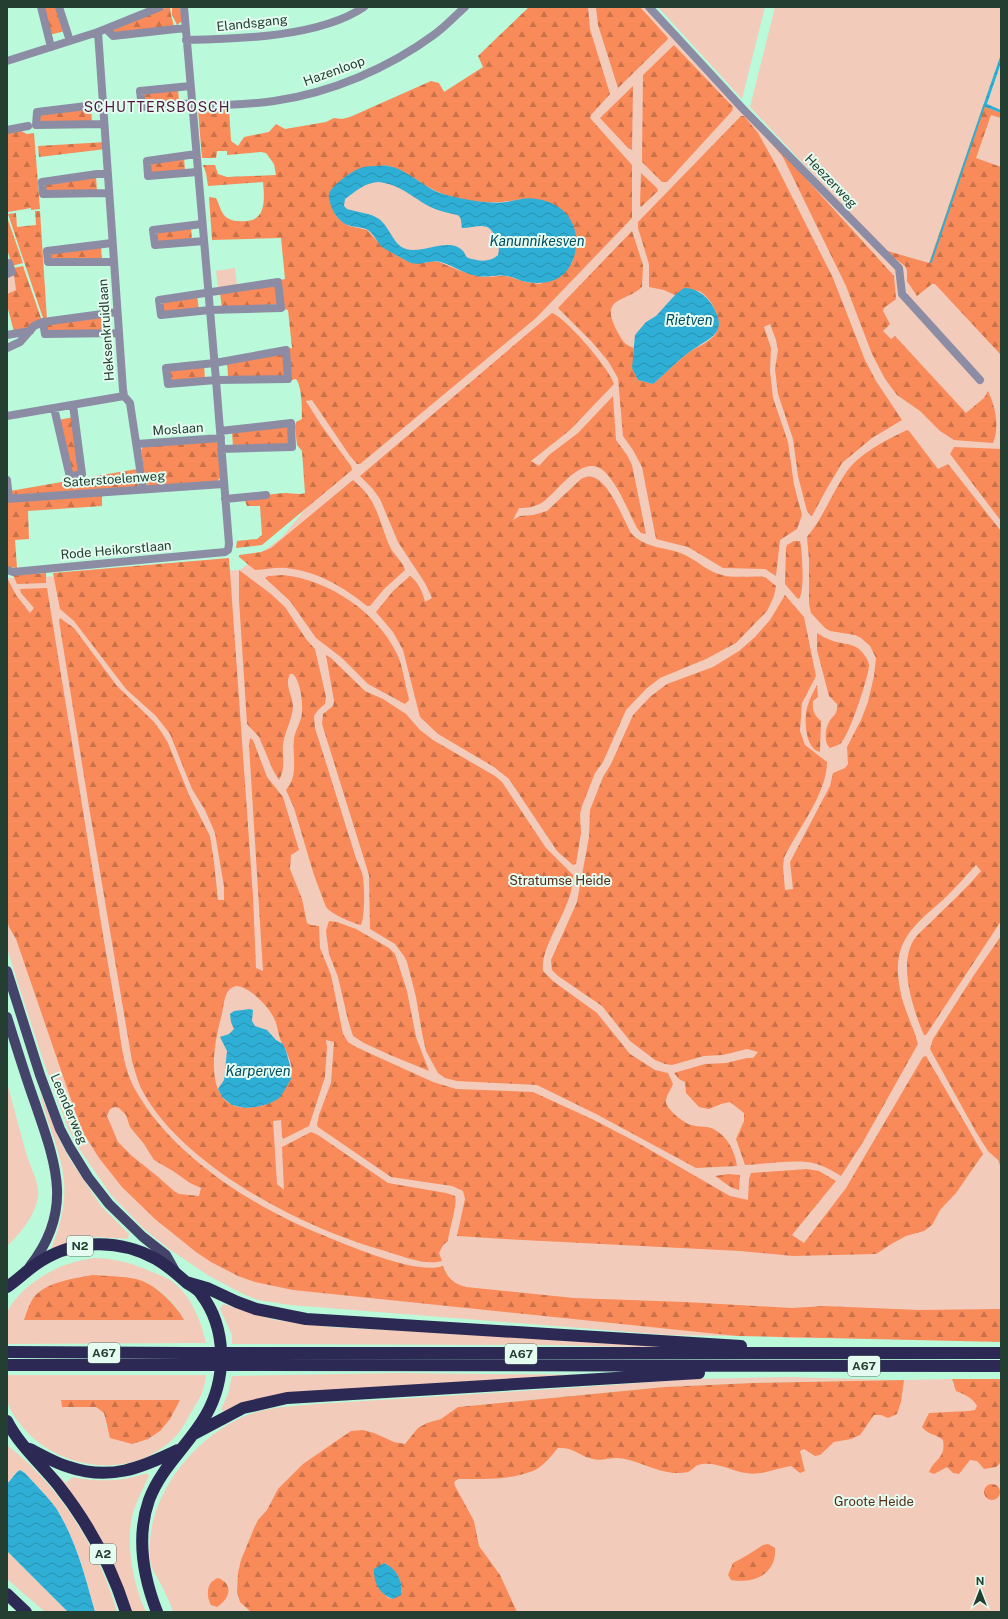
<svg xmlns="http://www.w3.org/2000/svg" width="1008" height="1619" viewBox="0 0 1008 1619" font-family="'Public Sans',sans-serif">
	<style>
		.green { fill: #f3cbbb; fill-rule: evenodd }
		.forest { fill: url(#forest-firs); fill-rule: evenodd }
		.water { fill: url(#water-waves); fill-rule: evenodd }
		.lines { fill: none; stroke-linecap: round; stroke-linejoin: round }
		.stream { stroke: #2fafd6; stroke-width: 2 }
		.minor { stroke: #8c8da5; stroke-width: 8 }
		.major { stroke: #44436a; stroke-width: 10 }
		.highway { stroke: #2c2955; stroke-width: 12 }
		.highway-bridge { stroke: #2c2955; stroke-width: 12 }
		.labels { text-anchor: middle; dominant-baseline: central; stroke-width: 4; stroke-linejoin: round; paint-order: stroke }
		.shield { fill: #e4fdf0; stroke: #5e776b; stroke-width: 1 }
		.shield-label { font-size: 12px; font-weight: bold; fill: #243e32 }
		.street-label { font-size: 13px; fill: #243e32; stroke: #e4fdf0 }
		.park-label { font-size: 13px; fill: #592d19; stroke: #e4fdf0 }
		.neighbourhood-label { font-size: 14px; letter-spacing: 1px; fill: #53183f; stroke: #e4fdf0 }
		.water-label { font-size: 14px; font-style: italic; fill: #034d62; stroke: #e4fdf0 }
	</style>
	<defs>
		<pattern id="forest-firs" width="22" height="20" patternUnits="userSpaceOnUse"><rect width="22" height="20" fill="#f98a59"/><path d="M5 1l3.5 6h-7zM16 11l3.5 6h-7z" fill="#c9724a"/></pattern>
		<pattern id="water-waves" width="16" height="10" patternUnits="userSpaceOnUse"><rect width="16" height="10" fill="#2fafd6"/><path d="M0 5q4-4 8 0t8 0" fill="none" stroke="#2890ae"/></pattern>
	</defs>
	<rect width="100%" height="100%" fill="#bafadb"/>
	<path class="green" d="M536,7H646L884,250L750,107L775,7H1001V54L930,260L987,107L1001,113V1339L790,1338L702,1332L737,1336L668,1335L290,1305L258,1300L245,1295L209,1276L169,1249L143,1228L111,1195L80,1150L68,1128L42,1057L23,999L7,949V920L9,927L7,913V578L240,570L282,537L308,506V357L287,219L441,87L450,98L484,72V56L496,38Z
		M658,7H765L742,99Z
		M1001,63V110L987,105Z
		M235,268L237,285L218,288L216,271Z
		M14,273L16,290L7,294V275Z
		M7,1082C13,1106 20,1130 26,1153C30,1167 40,1183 38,1197C35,1216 20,1234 7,1246Z
		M40,1092L58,1137L69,1158L101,1206L129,1234L128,1239L96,1237L67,1243L53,1249L52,1247C60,1226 66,1204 64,1181C62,1152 45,1120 40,1092Z
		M94,1258C112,1258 128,1262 145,1269C154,1273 165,1276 173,1282C192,1297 201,1321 206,1343L7,1344C7,1334 5,1323 7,1313C9,1306 16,1299 21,1293C42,1273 65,1262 94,1258ZM92,1275L157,1289L169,1299L180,1312L50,1286L73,1279Z
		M223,1304L275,1320L329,1327L488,1335L681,1348L544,1345L232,1344V1335L220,1309Z
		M398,1373L596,1375L408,1386L225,1413L221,1409L228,1394L232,1376Z
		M7,1375H206C205,1390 198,1402 190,1414C185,1424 179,1434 171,1441C132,1477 70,1471 32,1437C23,1428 9,1413 7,1399C6,1392 7,1383 7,1375ZM61,1400H180L107,1429L104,1413L96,1407H62Z
		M787,1377L899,1380L752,1383L664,1387L458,1407L902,1388L904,1380L952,1379L953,1385L1001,1386V1612H173C169,1600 164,1590 158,1579C156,1574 152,1570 151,1565C149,1558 150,1548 150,1541C153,1489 197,1436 245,1416C267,1407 293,1406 316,1404L584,1387L692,1379Z
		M7,1445C59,1485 99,1549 117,1612H95C85,1576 76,1540 56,1508C47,1496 35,1484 25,1473L20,1470L17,1472L7,1484Z
		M147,1473L149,1476C143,1488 137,1500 133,1513C125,1542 133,1585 146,1612H131L56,1476L58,1475L66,1483L72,1477C98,1482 122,1482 147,1473Z
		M7,1551L68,1612H45L7,1579Z"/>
	<path class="forest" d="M43,7H57L65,31L49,35Z
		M168,7H170L171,15L174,26L113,33L112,30Z
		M172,7H180L182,21L177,25L172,15Z
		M529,7H588L590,29L610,94L591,115L590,118L632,165V218L536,318L360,464H357L350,456L312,400L306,401L321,425L351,466L352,470L262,545L236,548L237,541L257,539L262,535L260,506H247L245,501C256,495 273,494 286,493C293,493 298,495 305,493L302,451L297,445L295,426L296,422L302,419C302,410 302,386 296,379L289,381L287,349L292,348L288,310L283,309L280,280L285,279L281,238L212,240L209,197L216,198C219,203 220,210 224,215C227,219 234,221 238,221C266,224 265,203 263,182L208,186L206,173L203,165H215L218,174L227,177L276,175L274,164L266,153L261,152L227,155V151H217L216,158H202L198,110L229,108L231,141L238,146L244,137L269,132L276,124L285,129L326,122L334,118L342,119L350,117L431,81L439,83L444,92L483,67L478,56ZM376,166C380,166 385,165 388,166C403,169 420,183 434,190C460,203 494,205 521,199L575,249L572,263L540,284L526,282L506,276L484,277L476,276L458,270L439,262L432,261L424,263H411L391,252L378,242L367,230L349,226L341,221L336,216L329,199C339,178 353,168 376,166Z
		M596,7H640L668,38L667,40L618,88L598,25Z
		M674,45L733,107L732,111L667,182H662L642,162L643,75Z
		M633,86V87L632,150L628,148L600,118Z
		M178,88L179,102L145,105L143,93Z
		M91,106L92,123H40L38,114Z
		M983,106L1001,113V118L991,115L976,158L1001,167V355L935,284H932L917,296L907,281V270L905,266L884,250L929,263Z
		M743,109L894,276L896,299L884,308L883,311L890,324L883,331L891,339L895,336L966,413L984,398L988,391C995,406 1000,426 993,443L954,440L940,431L920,411L897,395L885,379L872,354L846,286L783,157Z
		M741,116H744L758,133L777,167L833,278L865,360L876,381L902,420L872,438L842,463L826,490L812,516H811L807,511L798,476L793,439L778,394L775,369L778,350L776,340L770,324L764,327L771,348L770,371L773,398L788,442L794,485L802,515L797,529L780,540L776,576L765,569L723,568L688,547L656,539L642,467L633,450L623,436L618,378L608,361L592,342L558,308L632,231L643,265L642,287C624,303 599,297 617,331C622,340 624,345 634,348L633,359L638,380L653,384C665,374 676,362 688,353C697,346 710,343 716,333C724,321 711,297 699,291C695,290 690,291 686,291C681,292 679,292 675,295L664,290L649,287V264L638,228V222Z
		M19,130L27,134L34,133L40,209L31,210V208L8,212L7,132Z
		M106,142V149L39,157L38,146Z
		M184,157L185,171L150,175L149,163Z
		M641,173L657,188L658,191L641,207L640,205Z
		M96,176L97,192H46L44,183Z
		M35,211H40L47,320L44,321L8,214L16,213L17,227L36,225Z
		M7,217L23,263L12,266L7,249Z
		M191,227L192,241L158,244L156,232Z
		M101,245L102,261H50L49,254Z
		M23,266L42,321L28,329L14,332L7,305V294L16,290L13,268Z
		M275,284L279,304L222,308L220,293Z
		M197,295L199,310L164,313L162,301Z
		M552,313C566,318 610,369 614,384L570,430L531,461L539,466L549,455L578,433L613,396L616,440L627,455L632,465L646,534L641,533L637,528C627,509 620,488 605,472C584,451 558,491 543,502C535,507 528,508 519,508L513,520L520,516L533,515L547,511L581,479C604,464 622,518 631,533C646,550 668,546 687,556C699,562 708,572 722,575C736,579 751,575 765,577L776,586L774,596L767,611L736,643L706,659L660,678L646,689L626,710L603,762L595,773L582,806L580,814L581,833L576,864L573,865L557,851L509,779L494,767L438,734L420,717L403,650L393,632L376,612L393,591L410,576C418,581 423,593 425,602L432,598L425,583L398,542L380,499L372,488L360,476Z
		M106,316L107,332H46L45,325Z
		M285,352L287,379L228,377L227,361Z
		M204,365L205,379L170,382L168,371Z
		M74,417L80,472L72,474L58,420Z
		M287,424L291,445L233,447L232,432Z
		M907,430L909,431L938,469L948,464L1001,531V921L926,1035H924C914,1012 899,968 912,943C916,935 925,928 932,921C948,905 967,888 981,871L976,865C965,877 955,888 944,899C912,927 891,942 900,989C903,1008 913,1025 918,1044L863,1142L841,1176C833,1171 823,1165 813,1163C795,1159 764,1164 745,1165L736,1139L744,1121V1113L730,1102L721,1104L709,1109L699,1107L686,1093L685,1082L679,1079L674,1073L705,1064L726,1063L747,1058H753L758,1052L747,1049L723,1055L704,1056L672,1065L665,1064L655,1060L630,1041L602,1006L558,976L552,970L551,960L577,902L589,837L590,810L603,777L611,764L633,715L651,696L667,684L713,667L739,651L755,637L770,620L785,595L804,617L816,676L802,703L800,731L805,745L827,762C827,794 797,830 784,858L783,867L785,890L793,889L790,862L830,786L833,773L845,768L848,764L847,747L861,720L868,702L874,676L876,658L870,646L861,638L855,635L830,631L825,628L811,613L809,604V560L807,537C823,518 831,495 845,474C859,453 885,441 907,430Z
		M214,441L217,443L221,477L217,481L149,486L146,484L141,450L144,446Z
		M954,447L1001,449V521L950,454Z
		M137,469L139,484L137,487L13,495L10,491Z
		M353,480C379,501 378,521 391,549C395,556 403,562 405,570L384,589L370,606H367C344,587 316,571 286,568C275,567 265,570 255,570L239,557V555L261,552L271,548Z
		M102,495V506L28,511L29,539L15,540L17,568L8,567L7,502Z
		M794,541H800L801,546C802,558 805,589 799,599L797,598L785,584L786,548L787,545Z
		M229,558L253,896L256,968L263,971L249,745L250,738L253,740L267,777L283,797L299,850L291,855L290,869L302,899L307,923L311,925L319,926L320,948L331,975L343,1034L348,1042L356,1047L433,1082L456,1089L533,1092L594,1120L638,1143L730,1196L748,1200L749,1179L751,1173L807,1169L819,1171L836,1181L792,1235L804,1243L846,1188L923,1057L926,1056L983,1154L956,1193L940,1210L932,1225L924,1231L906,1236L893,1243L876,1254L793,1256L740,1251L504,1239L457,1236L465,1199L463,1191L452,1186L391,1177L318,1127L317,1125L319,1115L331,1083L334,1042L326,1040L327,1047L325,1077L309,1126L283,1139L282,1135L281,1120L273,1121L277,1184L284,1190L282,1147L311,1132L318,1135L388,1183L446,1193L455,1196C458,1203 449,1230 448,1241L443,1245L439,1253L442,1261C425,1266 402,1256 385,1251C305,1229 185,1168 143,1092C138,1083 135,1071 132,1061L89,807L59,621L60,618L74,628L117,686L154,722L162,733L168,743L189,795L210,836L214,862L218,900H224V887L215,833L205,810L192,789L170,734L156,716L126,689L74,621L60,609L53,573ZM236,986C249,986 269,1007 274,1018C278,1026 278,1034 281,1041C286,1051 296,1068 290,1079C280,1097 277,1103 255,1107C200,1115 213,1045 222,1014C223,1007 224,999 227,993C229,989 232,987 236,986Z
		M239,570L271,594L285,607L306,639L315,649L326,697L325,704L318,710L314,716L315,728L355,855C357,862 360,867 362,873C365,882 365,917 361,925C352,923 331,914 326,907L314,875L294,808L286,790C299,776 292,756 294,739C295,731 299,726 301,718C304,708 301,681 293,674H290C284,685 293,696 293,707C292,720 285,731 283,744C282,756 286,768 279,780L273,770L259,737L247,724L239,600Z
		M46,573V583L17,584L13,575Z
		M283,575C329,580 377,612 397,654C403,666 404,681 408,695L409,700L405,704L368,684L342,658L316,638L290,601L265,578L268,576Z
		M7,578L16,595L30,613L34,608L21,593L20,589L47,588C66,706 85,823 104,941C108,964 112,987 116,1010C121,1037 122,1067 136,1091C173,1157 256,1209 325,1236C352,1247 417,1275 443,1266C448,1279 453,1283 466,1287L574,1298L685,1302L792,1308L824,1306L919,1310L1001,1309V1342L737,1336L293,1290L255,1282L238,1276L211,1262L196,1252L155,1219L122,1187L99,1158L81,1129L76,1114L16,939L9,927L7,920ZM115,1107L119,1108L126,1115L130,1127L144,1144L154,1160L173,1171L190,1183L201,1188L199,1196L179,1194L174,1191L157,1176L132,1156L118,1142L107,1116L110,1109Z
		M817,633C822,636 827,639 833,641C847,645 857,643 865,656C867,659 869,662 869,665C869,676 849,736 841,743C839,745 833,747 830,748C824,743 825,731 828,724C832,715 838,716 837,704L829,696L817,650Z
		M326,655L331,658L365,691L383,699L406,714L420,730L433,740L495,776L502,782L546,848L573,875C574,908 540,943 543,971L553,981L597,1013L630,1054L655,1070L668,1073L673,1084C671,1090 666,1095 666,1101C665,1109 684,1123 691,1125C700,1128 708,1125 715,1130C728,1137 735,1152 737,1166L696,1168L598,1115L537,1085L457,1081L445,1078L438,1073L426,1051L422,1033L416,997L407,962L404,956L395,944L370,929L369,875L322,724L323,714L333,706L334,701Z
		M817,685L818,697L813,701C812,710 814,715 821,721L820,752C805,749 804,719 807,708C809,700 813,692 817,685Z
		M329,921L337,922L356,929L389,948L395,954L407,991L416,1037L429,1071L390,1055L364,1043L353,1036L348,1020L338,977L329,954L326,931Z
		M1001,936V1168L998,1160L988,1151L976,1132L930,1049L933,1039L974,975Z
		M728,1174L740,1175L739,1190L732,1188L715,1176Z
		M92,1275C106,1276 122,1276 136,1279C154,1283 176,1304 184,1320H24C26,1314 28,1308 31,1302C41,1282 73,1279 92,1275Z
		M952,1379H1001V1462L996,1467L984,1469L977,1461L970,1460L959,1474L953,1473L947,1467L934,1474L929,1472C935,1458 946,1459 943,1440C936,1434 928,1435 922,1427L929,1413L969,1411L975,1410L977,1406C973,1398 964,1394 956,1391Z
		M904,1380L901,1402L897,1414L888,1418L881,1415H874L860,1435L851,1439L834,1442L820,1455L815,1456L804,1449L800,1451L805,1471L800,1473L791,1466C776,1468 762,1476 746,1473C732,1471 713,1460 698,1465C695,1466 692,1470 688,1472C684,1473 677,1473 673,1473C654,1471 636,1459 617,1458C609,1458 600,1461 593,1459C579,1456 574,1447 558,1448C551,1456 543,1467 533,1471C510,1480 482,1479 458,1479L454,1482L455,1486L474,1521L479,1546L500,1575L517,1612H276L267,1611V1612H251L240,1602L237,1592L238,1573L241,1560L255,1526L258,1520L267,1510L278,1489L303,1464L351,1431L363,1430L374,1433L394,1442L405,1444L418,1428L427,1423L441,1419L458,1407L664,1387L752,1383ZM384,1563C395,1568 402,1580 402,1592L393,1599L388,1598L380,1590Z
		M61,1400H180L170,1419L160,1431L148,1439L132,1444L110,1438L104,1413L96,1407H62Z
		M984 1492a8 8 0 1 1 16 0a8 8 0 1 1-16 0Z
		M768,1544L775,1548C777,1574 754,1584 731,1580L728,1575L733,1563L746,1556L763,1545Z
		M218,1578C234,1584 230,1599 217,1607L211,1605C206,1596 206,1582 218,1578Z"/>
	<path class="water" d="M1001,54V63L987,104L1001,110V113L983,106Z
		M376,166C380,166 384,165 388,166C403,168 420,183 433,190C441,194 450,196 459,198C474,201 492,204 507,202C517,200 526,197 537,199C565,203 581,225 575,253C569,278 551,286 527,282C520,281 514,277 507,276C497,274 487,278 477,276C464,274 454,266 441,262C431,259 421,266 411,263C407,261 386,250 382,247C377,242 373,232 366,229C357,226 349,228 341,221C336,217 333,211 331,206C330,202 328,198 329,194C331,186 351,172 358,169C364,166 370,166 376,166ZM379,182C403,185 414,200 435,209C441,212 457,214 459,216C462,219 461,225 462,228C477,228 489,219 496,239C498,244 500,248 498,255C489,263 479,261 468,258C465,256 465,253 463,251C450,236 423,254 406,249C393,245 390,227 379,219C371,213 356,212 347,209L344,206L345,199C355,192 365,182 379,182Z
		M684,288C695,288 704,294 710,302C732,334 709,337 688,353C676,362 665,374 653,384L638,380L632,368L635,335L646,322L656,316L675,295Z
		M250,1009L253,1010L252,1021L255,1026L267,1030L276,1040L283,1044L286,1051L291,1069V1079L281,1096L278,1099L268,1104L256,1107L245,1108L232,1105L222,1097L218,1089L224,1080L227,1051L220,1037L229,1034L234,1029L231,1022L230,1014L234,1011Z
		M20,1470L25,1473C35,1484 47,1496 56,1508C76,1540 85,1576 95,1612H68L7,1551V1484L17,1472Z
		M384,1563C396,1568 404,1582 401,1595L393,1599C380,1595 373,1582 374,1569Z"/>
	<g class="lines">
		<path class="stream" d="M931,262L984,106"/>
		<path class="minor" d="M41,7L51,47
			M59,7L70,41
			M649,7L743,109L899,268L902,294L980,380
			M106,29L113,36L185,28
			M98,32L123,390L124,396L130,403L143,489
			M186,40C239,39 320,37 364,7
			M7,61L98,32L160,7
			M190,86L140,91L142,107L192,103
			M103,104L37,112L36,125L104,124
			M192,106C219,105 247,105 274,101C331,93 389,68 435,34C446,26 455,16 465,7
			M7,130L28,126
			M196,154L147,161L148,176L197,172
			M107,174H97L42,182L43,194L109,193
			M202,224L153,230L155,245L204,241
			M112,243L47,251L48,262H114
			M7,263H9L12,272L7,274
			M278,282L281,308L210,310L161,315L159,300Z
			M43,322L45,334L119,333
			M7,335L30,331
			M7,348L20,342L34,326L43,322L117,312
			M286,350L288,379L216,380L168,384L166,368L215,363Z
			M54,408L70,477L82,474L73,405
			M7,416L124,396
			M220,431L291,423L292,447L221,449
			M137,444L221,438
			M7,480L9,498
			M7,499L223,484
			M225,499L266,495
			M7,570L13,572L225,552L228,550L229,544L216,380L184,7"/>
		<path class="major" d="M7,971L40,1075L60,1129L70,1148L88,1177L109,1204L143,1237L166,1255L175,1271
			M7,1017C16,1046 25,1075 35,1103C56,1164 74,1210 30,1266"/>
		<path class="highway" d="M186,1282L207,1288L237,1302L256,1309L306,1319L741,1346
			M7,1287C19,1279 29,1268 41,1261C76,1239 120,1239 156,1259C168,1266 177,1274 187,1283C192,1286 198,1289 201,1294C227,1328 227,1378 206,1415C189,1445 161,1467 149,1500C136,1537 143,1576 157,1612
			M7,1352L186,1353
			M246,1353H1001
			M7,1365H186
			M246,1365L1001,1366
			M7,1421C19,1445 41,1464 58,1485C89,1524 111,1565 126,1612
			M194,1434L243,1408L287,1398L699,1373
			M30,1449C42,1455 55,1463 69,1467C110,1481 141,1468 178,1450
			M7,1594L26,1612"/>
		<path class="highway-bridge" d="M186,1353H246
			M186,1365H246"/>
	</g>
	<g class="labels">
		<g class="shield">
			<rect x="67" y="1236" width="26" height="20" rx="3"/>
			<rect x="88" y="1343" width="32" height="20" rx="3"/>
			<rect x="505" y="1344" width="32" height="20" rx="3"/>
			<rect x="848" y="1356" width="32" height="20" rx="3"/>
			<rect x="90" y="1544" width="26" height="20" rx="3"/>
		</g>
		<g class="shield-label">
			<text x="80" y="1246">N2</text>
			<text x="104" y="1353">A67</text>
			<text x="521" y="1354">A67</text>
			<text x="864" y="1366">A67</text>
			<text x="103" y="1554">A2</text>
		</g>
		<g class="street-label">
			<text transform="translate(252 23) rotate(-6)">Elandsgang</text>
			<text transform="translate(334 71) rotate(-20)">Hazenloop</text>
			<text transform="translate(831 181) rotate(46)">Heezerweg</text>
			<text transform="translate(106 330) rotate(-94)">Heksenkruidlaan</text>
			<text transform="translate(178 429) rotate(-4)">Moslaan</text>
			<text transform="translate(114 479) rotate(-4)">Saterstoelenweg</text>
			<text transform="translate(116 550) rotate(-5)">Rode Heikorstlaan</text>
			<text transform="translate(69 1109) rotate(67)">Leenderweg</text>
		</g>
		<g class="park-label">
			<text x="560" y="880">Stratumse Heide</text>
			<text x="874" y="1501">Groote Heide</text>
		</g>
		<g class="neighbourhood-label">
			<text x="157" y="107">SCHUTTERSBOSCH</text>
		</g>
		<g class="water-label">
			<text x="537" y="241">Kanunnikesven</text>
			<text x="689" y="320">Rietven</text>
			<text x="258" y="1071">Karperven</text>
		</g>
	</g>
	<rect width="1008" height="1619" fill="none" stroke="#243e32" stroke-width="16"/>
	<g transform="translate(980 1591)" stroke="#e4fdf0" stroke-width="3" paint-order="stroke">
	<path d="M0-3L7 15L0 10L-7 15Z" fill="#243e32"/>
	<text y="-6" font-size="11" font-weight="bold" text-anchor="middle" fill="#243e32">N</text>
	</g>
</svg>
